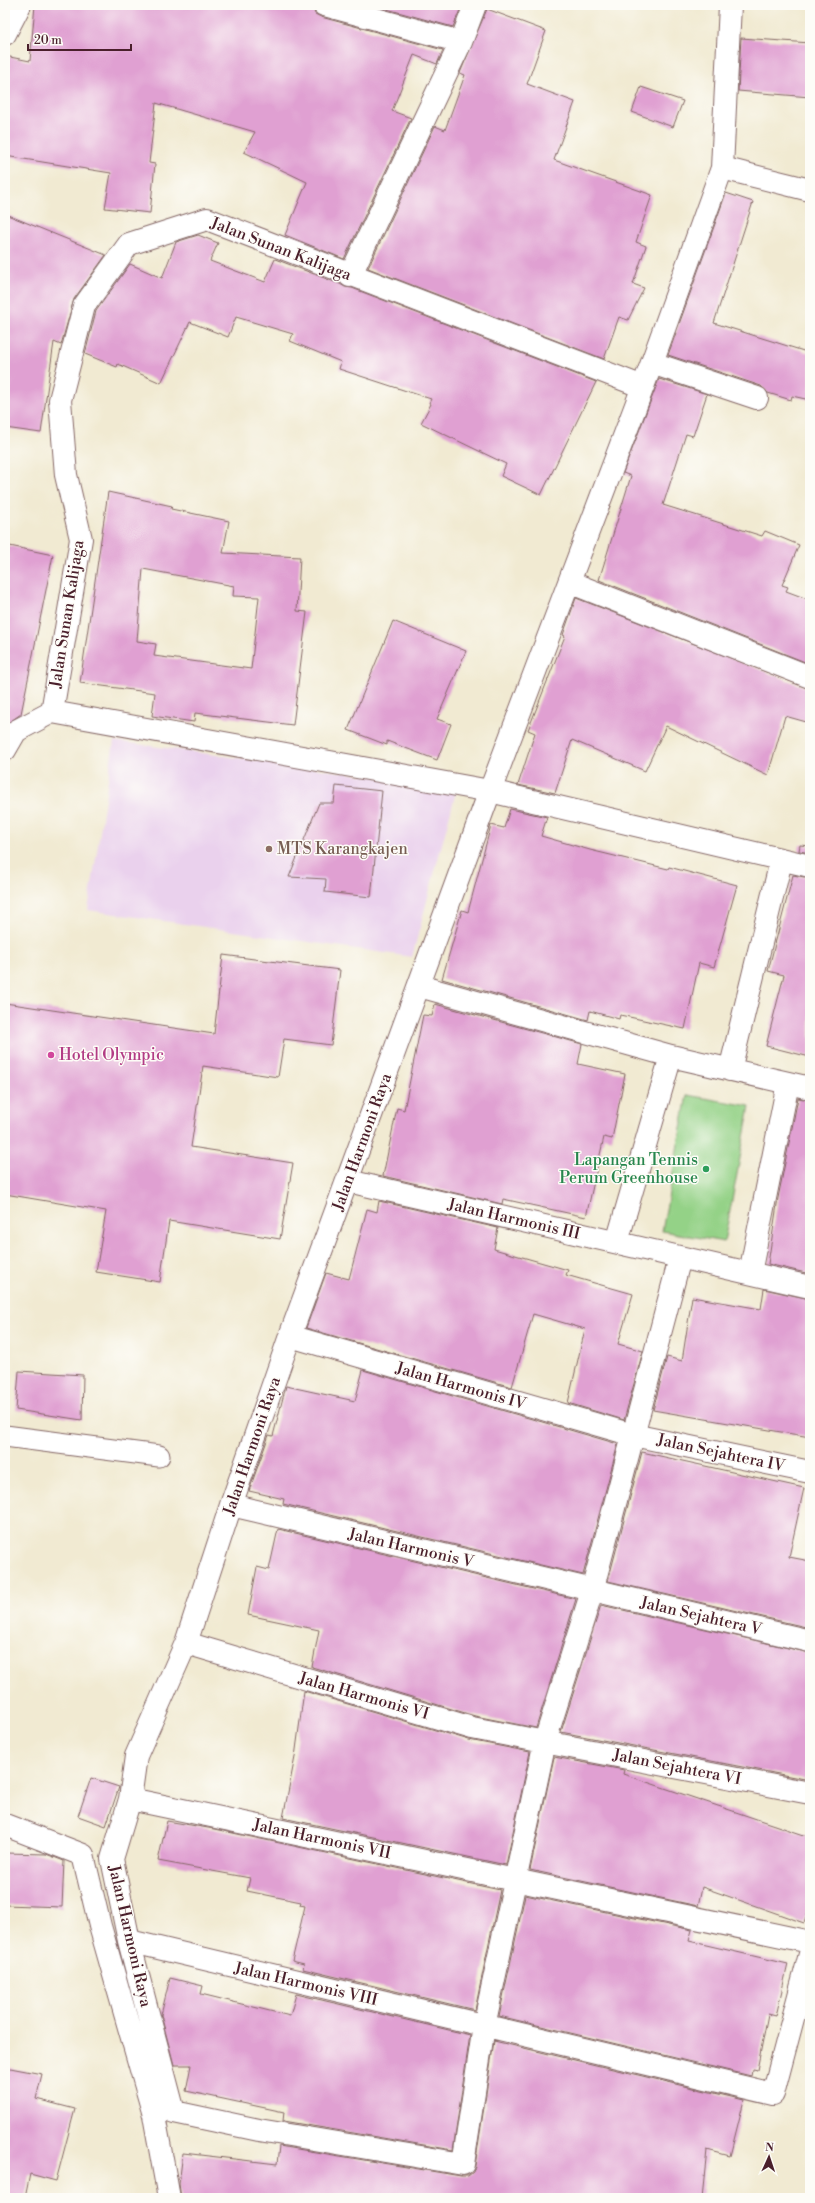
<svg xmlns="http://www.w3.org/2000/svg" width="815" height="2203" viewBox="0 0 815 2203" font-family="'Libre Bodoni',serif">
	<style>
		.built { fill: #ead1ed }
		.green { fill: #94d287; stroke: #6f7859 }
		.building { fill: #e0a0d2; fill-rule: evenodd }
		.lines { fill: none; stroke-linecap: round; stroke-linejoin: round }
		.service-casing { stroke: #846665; stroke-width: 23 }
		.minor-casing { stroke: #846665; stroke-width: 24 }
		.service { stroke: #fff; stroke-width: 21 }
		.minor { stroke: #fff; stroke-width: 22 }
		.education-dot { fill: #8d6e63; stroke: #fdfcf7; stroke-width: 1.5 }
		.hotel-dot { fill: #d1479c; stroke: #fdfcf7; stroke-width: 1.5 }
		.leisure-dot { fill: #2e9e5b; stroke: #fdfcf7; stroke-width: 1.5 }
		.labels { text-anchor: middle; dominant-baseline: central; stroke-width: 3; stroke-linejoin: round; paint-order: stroke }
		.street-label { font-size: 16px; fill: #4a1f2b; stroke: #fdfcf7 }
		.education-label { font-size: 16px; fill: #785e54; stroke: #fdfcf7; text-anchor: start }
		.hotel-label { font-size: 16px; fill: #b23c85; stroke: #fdfcf7; text-anchor: start }
		.leisure-label { font-size: 16px; fill: #27864d; stroke: #fdfcf7; text-anchor: end }
	</style>
	<rect width="100%" height="100%" fill="#fdfcf7"/>
	<filter id="ink" filterUnits="userSpaceOnUse"><feTurbulence type="fractalNoise" baseFrequency=".025" numOctaves="2"/><feDisplacementMap in="SourceGraphic" scale="8" xChannelSelector="R" yChannelSelector="G"/><feConvolveMatrix kernelMatrix="1 2 1 2 8 2 1 2 1" color-interpolation-filters="sRGB"/></filter>
	<filter id="wash" filterUnits="userSpaceOnUse"><feTurbulence type="fractalNoise" baseFrequency=".012" numOctaves="4" result="noise"/><feDisplacementMap in="SourceGraphic" scale="16" xChannelSelector="R" yChannelSelector="G"/><feGaussianBlur stdDeviation="0.9" result="paint"/><feColorMatrix in="noise" values="0 0 0 0 0 0 0 0 0 0 0 0 0 0 0 0 0 1.4 0 .05"/><feComposite in="paint" operator="in"/></filter>
	<g filter="url(#wash)">
		<rect width="100%" height="100%" fill="#f1ead2"/>
		<path class="built" d="M114,741L457,788L412,957L88,910Z"/>
		<path class="green" d="M687,1095L750,1106L724,1242L662,1231Z"/>
		<g id="blocks">
			<path class="building" d="M35,5H312L315,14L321,17L443,50L437,64L414,55L392,111L411,118L344,259L285,235L307,182L244,152L255,132L156,103L149,163L155,164L150,213L105,208L111,173L5,156V56L30,61Z
				M372,5H462L453,27Z
				M487,9L546,31L527,84L575,102L554,160L652,195L636,242L646,246L633,284L644,288L628,320L619,317L604,359L368,268L435,126L445,130L465,75L460,73Z
				M741,38L810,43V97L738,91Z
				M641,87L683,101L673,127L632,112Z
				M726,193L753,202L714,323L810,353V400L792,396L791,400L768,393L761,386L668,355Z
				M5,214L106,255L74,299L61,345L54,342L41,433L5,428Z
				M198,235L218,243L210,261L265,282L275,259L340,284L345,287L352,288L596,382L541,495L501,476L506,464L421,423L431,404L429,403L431,399L339,369L341,362L290,341L293,334L236,317L228,337L190,322L161,383L118,364L117,367L85,354L96,311L130,264L162,278L176,242Z
				M659,379L707,394L693,436L686,434L663,505L762,536L765,531L799,545L782,585L788,587L786,591L810,600V664L599,580L631,476L623,473Z
				M108,492L172,506L171,509L229,521L223,553L300,557L297,611L307,612L293,725L195,713L194,722L152,716L155,693L80,683ZM143,569L234,586L233,596L259,597L251,669L154,656L156,644L137,641Z
				M5,545L53,555L21,714L5,725Z
				M576,598L810,689V723L785,716L768,775L666,726L645,771L572,740L555,793L518,785L535,733L528,730L565,636L563,635Z
				M393,621L466,651L437,719L451,724L437,760L387,741V745L348,730Z
				M336,786L382,791L371,897L325,892L326,879L289,877L319,803H334Z
				M510,809L547,817L541,836L590,850L668,869L669,867L737,885L714,967L699,963L685,1029L620,1015L619,1019L590,1011L588,1020L442,979L462,910L468,912L491,825L504,828Z
				M800,845L810,846V853L799,851Z
				M793,875L810,878V1057L766,1046L784,975L768,971Z
				M223,955L340,970L331,1045L284,1039L278,1077L203,1066L191,1147L293,1163L280,1239L169,1221L160,1282L96,1272L106,1211L5,1194V1003L214,1034Z
				M435,1004L582,1044L578,1064L625,1074L612,1139L604,1137L586,1217L503,1199L502,1204L383,1176L397,1108L404,1110L423,1015L432,1016Z
				M798,1098L810,1100V1274L768,1264L778,1198Z
				M379,1201L498,1228L494,1249L568,1270L566,1275L633,1294L618,1344L643,1351L624,1420L568,1403L585,1329L533,1314L512,1387L306,1328L326,1273L349,1279L367,1209L377,1212Z
				M764,1289L810,1299V1437L653,1410L667,1357L682,1361L692,1297L761,1309Z
				M363,1370L618,1444L583,1575L283,1504L284,1499L249,1491L269,1435L273,1436L286,1386L355,1401Z
				M19,1371L83,1375L82,1420L16,1410Z
				M642,1452L804,1488L789,1557L810,1561V1628L608,1581Z
				M278,1529L576,1599L536,1728L475,1716L312,1667L319,1630L248,1615L257,1567L269,1570Z
				M601,1605L810,1653V1780L561,1732Z
				M304,1691L469,1740L530,1752L506,1865L283,1818L295,1757Z
				M554,1757L624,1770L623,1774L810,1837V1908L804,1923L702,1887L698,1906L530,1870Z
				M91,1778L119,1787L106,1826L78,1816Z
				M167,1821L214,1829L500,1890L475,2010L303,1969L304,1964L292,1961L305,1906L300,1905L301,1902L247,1891L250,1878L158,1861Z
				M5,1853L46,1854L64,1861L62,1907L5,1905Z
				M525,1895L692,1930L689,1941L788,1964L776,2016L768,2014L757,2070L752,2069L751,2076L499,2016Z
				M170,1978L203,1986L201,1994L290,2016L296,1994L470,2035L453,2150L283,2121L284,2112L186,2091L191,2065H174L161,2015Z
				M494,2041L744,2100L730,2156L707,2150L702,2198H181L179,2184L183,2153L277,2164L279,2146L461,2176H468L473,2172L475,2166Z
				M5,2067L42,2074L36,2099L75,2109L56,2181L30,2174L25,2198H5Z"/>
		</g>
	</g>
	<g filter="url(#ink)">
		<use href="#blocks" fill-opacity="0" stroke="#846665" stroke-width="1"/>
		<g class="lines">
			<g class="service-casing">
				<path id="service" d="M5,1436L159,1456"/>
			</g>
			<g class="minor-casing">
				<path id="minor" d="M324,5L461,42
					M5,34L20,5
					M722,168L730,5
					M350,276L461,42L475,5
					M652,363L757,398
					M569,582L810,677
					M52,712L81,539L66,475L60,400L84,306L129,244L207,219L643,387
					M5,750L16,731L52,712L490,791L650,368L722,168L810,190
					M419,986L671,1056L810,1088
					M730,1070L781,861
					M348,1181L810,1287
					M617,1242L671,1056
					M680,1258L592,1591L545,1741L484,2026L463,2164L259,2130L174,2112L129,1941L112,1859L130,1799L136,1756L186,1643L231,1505L290,1336L490,791L810,866
					M750,1273L788,1083
					M290,1336L633,1435L810,1472
					M231,1505L810,1641
					M186,1643L472,1728L810,1793
					M130,1799L810,1942
					M5,1825L83,1855L100,1926L154,2115L169,2198
					M129,1941L773,2094L810,1954"/>
			</g>
			<use href="#service" class="service"/>
			<use href="#minor" class="minor"/>
		</g>
	</g>
	<circle class="education-dot" cx="269" cy="849" r="4"/>
	<circle class="hotel-dot" cx="51" cy="1055" r="4"/>
	<circle class="leisure-dot" cx="706" cy="1169" r="4"/>
	<g class="labels">
		<g class="street-label">
			<text transform="translate(281 249) rotate(21)">Jalan Sunan Kalijaga</text>
			<text transform="translate(67 614) rotate(-81)">Jalan Sunan Kalijaga</text>
			<text transform="translate(362 1142) rotate(-70)">Jalan Harmoni Raya</text>
			<text transform="translate(514 1219) rotate(13)">Jalan Harmonis III</text>
			<text transform="translate(461 1386) rotate(16)">Jalan Harmonis IV</text>
			<text transform="translate(252 1446) rotate(-71)">Jalan Harmoni Raya</text>
			<text transform="translate(721 1453) rotate(12)">Jalan Sejahtera IV</text>
			<text transform="translate(411 1548) rotate(13)">Jalan Harmonis V</text>
			<text transform="translate(701 1616) rotate(13)">Jalan Sejahtera V</text>
			<text transform="translate(364 1696) rotate(16)">Jalan Harmonis VI</text>
			<text transform="translate(677 1767) rotate(11)">Jalan Sejahtera VI</text>
			<text transform="translate(322 1839) rotate(12)">Jalan Harmonis VII</text>
			<text transform="translate(130 1936) rotate(77)">Jalan Harmoni Raya</text>
			<text transform="translate(306 1984) rotate(13)">Jalan Harmonis VIII</text>
		</g>
		<g class="education-label">
			<text x="277" y="849">MTS Karangkajen</text>
		</g>
		<g class="hotel-label">
			<text x="59" y="1055">Hotel Olympic</text>
		</g>
		<g class="leisure-label">
			<text x="698" y="1160">Lapangan Tennis<tspan x="698" dy="18">Perum Greenhouse</tspan></text>
		</g>
	</g>
	<rect width="815" height="2203" fill="none" stroke="#fdfcf7" stroke-width="20"/>
	<g transform="translate(769 2157) rotate(3)" stroke="#fdfcf7" stroke-width="3" paint-order="stroke">
	<path d="M0-3L7 15L0 10L-7 15Z" fill="#4a1f2b"/>
	<text y="-6" font-size="11" font-weight="bold" text-anchor="middle" fill="#4a1f2b">N</text>
	</g>
	<path d="M28 44v6h103v-6" fill="none" stroke="#4a1f2b" stroke-width="2"/>
	<text x="34" y="44" font-size="12" fill="#4a1f2b" stroke="#fdfcf7" stroke-width="3" paint-order="stroke">20 m</text>
</svg>
